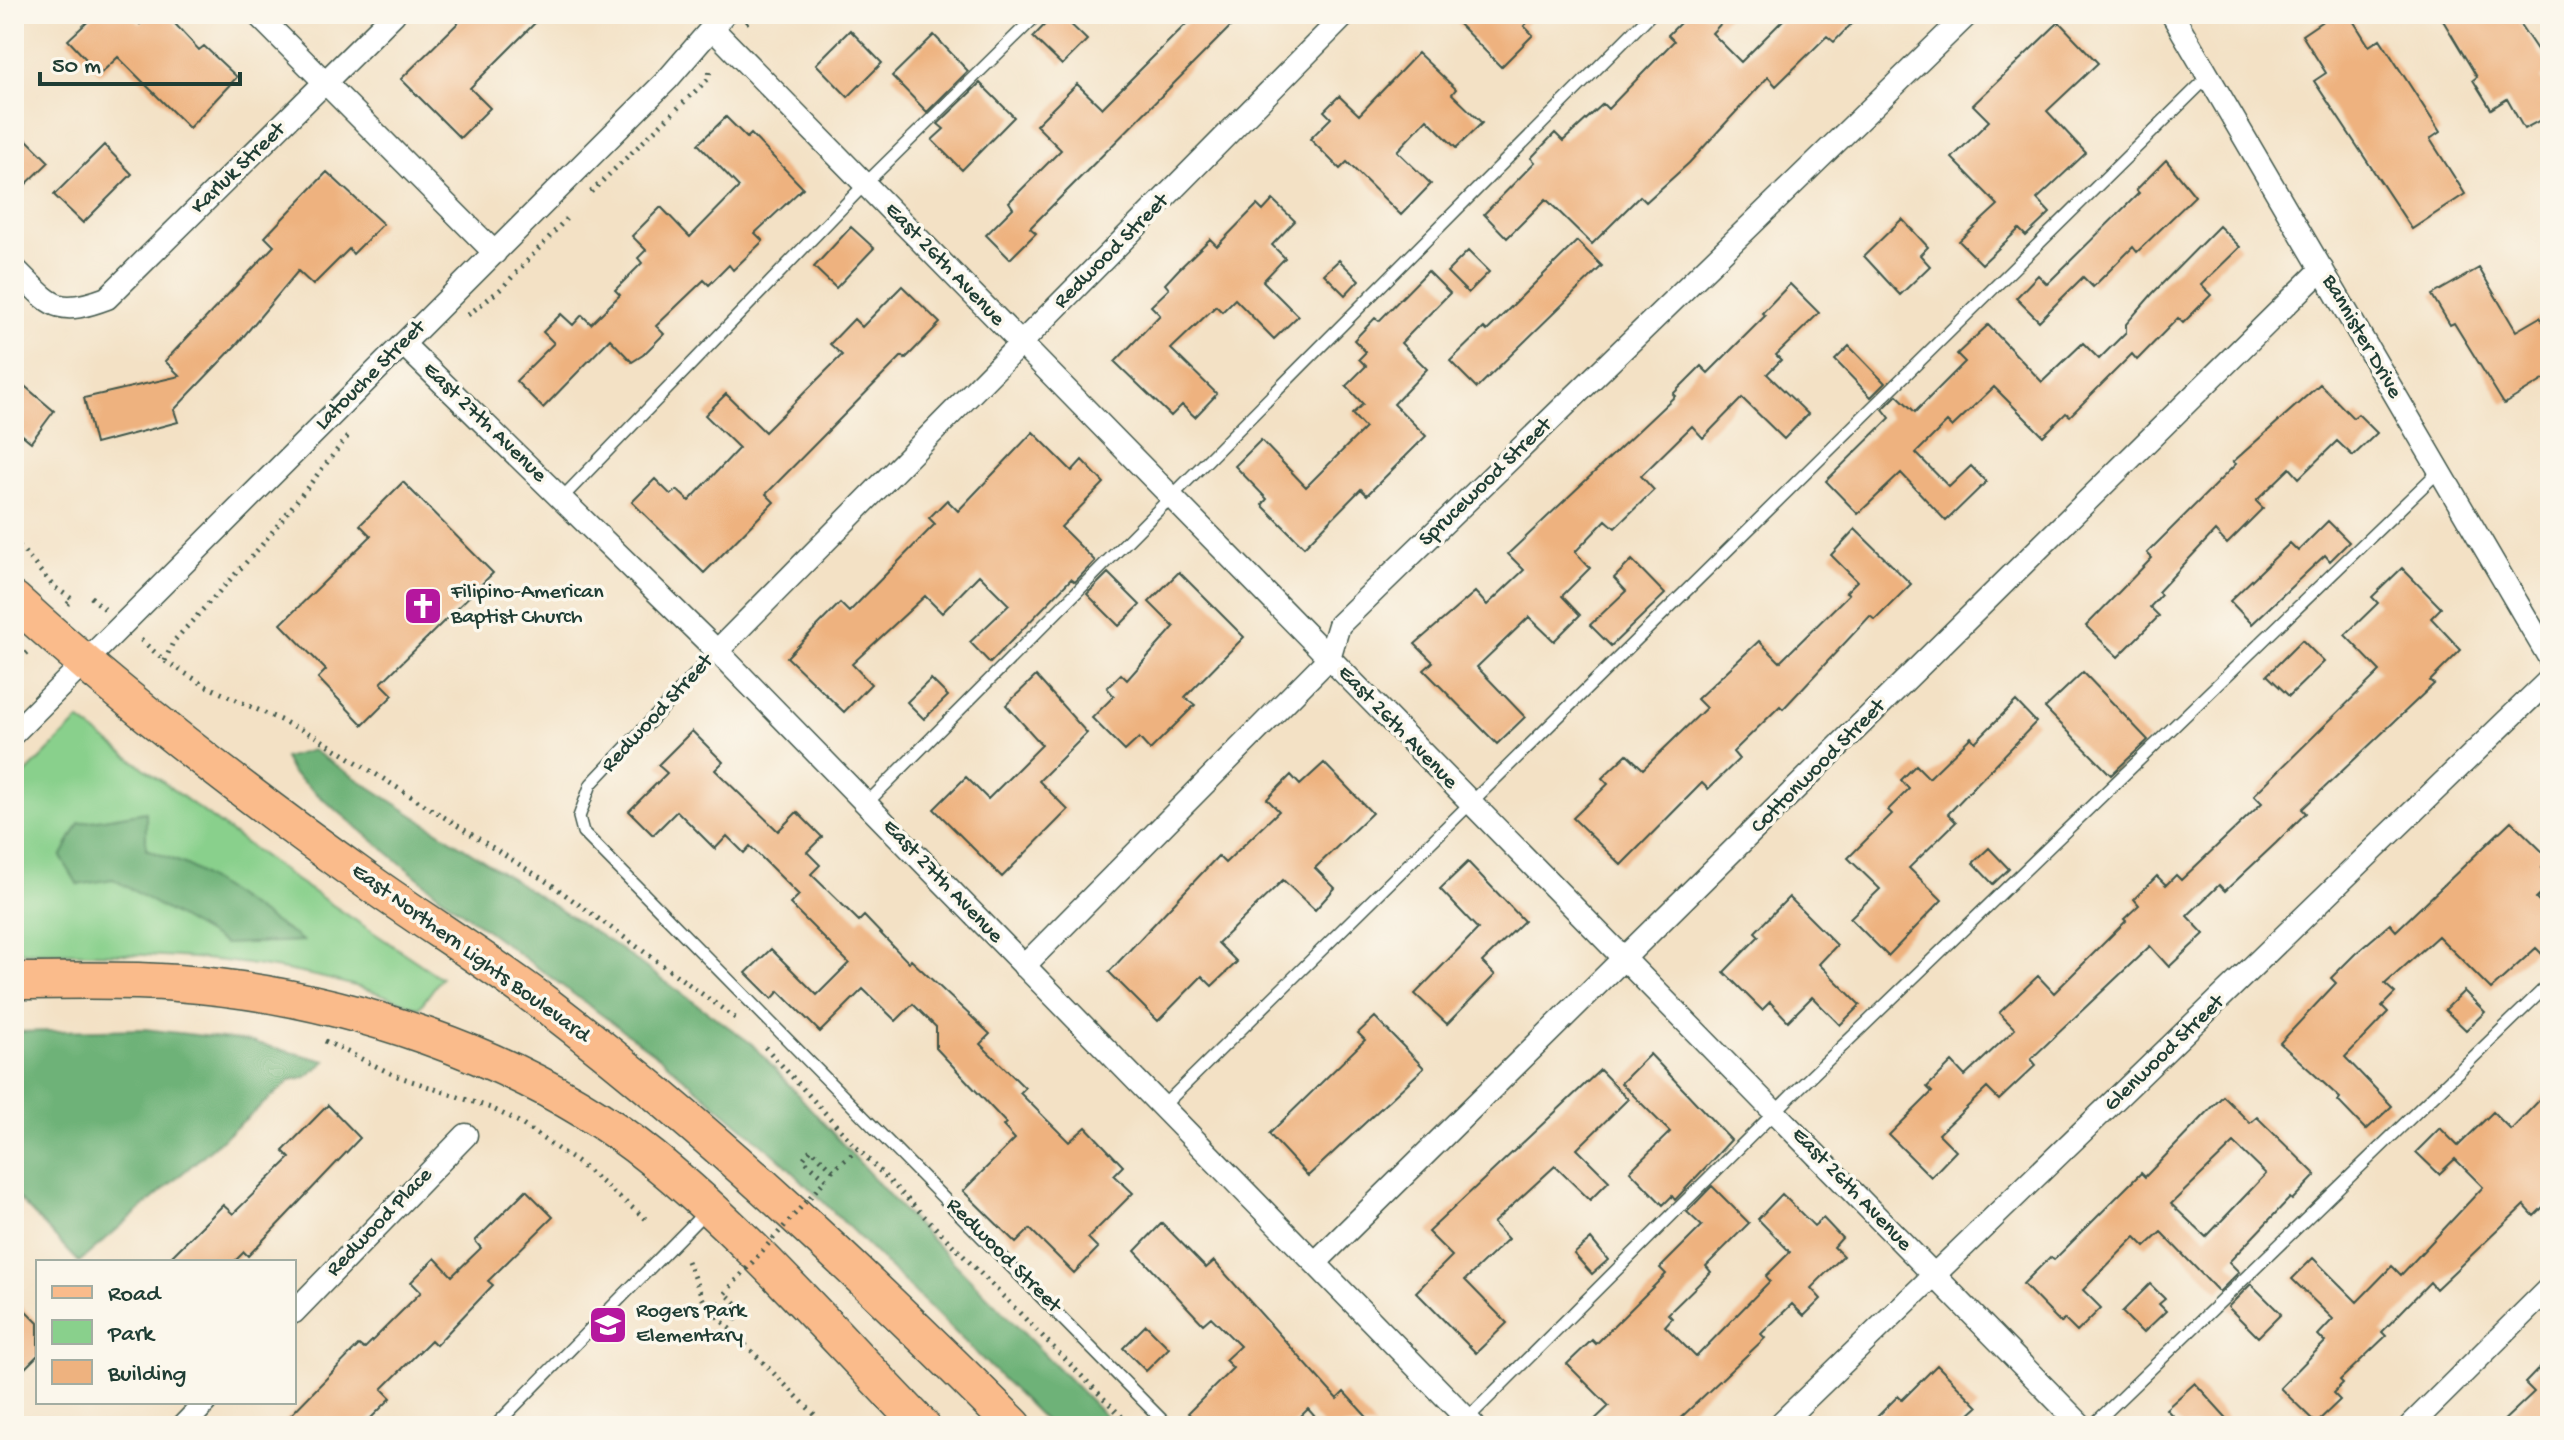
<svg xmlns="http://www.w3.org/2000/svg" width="2564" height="1440" viewBox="0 0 2564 1440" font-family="'Gochi Hand',sans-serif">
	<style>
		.green { fill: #89d08c; stroke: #548660; stroke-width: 2 }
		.forest { fill: #6eb278; stroke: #467856; stroke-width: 2 }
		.building { fill: #eeb27f; fill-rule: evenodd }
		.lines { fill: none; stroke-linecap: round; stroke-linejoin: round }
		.lane-casing { stroke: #3f564a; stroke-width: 14 }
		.street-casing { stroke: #3f564a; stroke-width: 25 }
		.primary-casing { stroke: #3f564a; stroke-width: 39 }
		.path { stroke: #3f564a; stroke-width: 5; stroke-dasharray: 2 6; stroke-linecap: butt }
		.lane { stroke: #fff; stroke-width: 11 }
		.street { stroke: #fff; stroke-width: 22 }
		.primary { stroke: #fabb8b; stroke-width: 36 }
		.path-bridge { stroke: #3f564a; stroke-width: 5; stroke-dasharray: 2 6; stroke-linecap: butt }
		.labels { text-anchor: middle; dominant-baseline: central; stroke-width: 7; stroke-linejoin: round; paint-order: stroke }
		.street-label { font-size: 22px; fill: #1f3d34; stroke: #fbf7ec }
		.poi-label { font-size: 22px; fill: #1f3d34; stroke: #fbf7ec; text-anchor: start }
	</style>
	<rect width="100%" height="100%" fill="#fbf7ec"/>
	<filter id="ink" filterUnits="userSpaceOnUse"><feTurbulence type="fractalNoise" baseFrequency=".0125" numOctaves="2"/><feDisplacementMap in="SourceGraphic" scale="16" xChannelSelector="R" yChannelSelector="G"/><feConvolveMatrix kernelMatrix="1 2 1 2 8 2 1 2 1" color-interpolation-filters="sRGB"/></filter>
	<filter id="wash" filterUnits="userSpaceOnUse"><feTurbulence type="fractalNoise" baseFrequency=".006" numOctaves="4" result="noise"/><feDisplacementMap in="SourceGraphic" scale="32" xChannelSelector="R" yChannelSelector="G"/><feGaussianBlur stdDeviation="1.8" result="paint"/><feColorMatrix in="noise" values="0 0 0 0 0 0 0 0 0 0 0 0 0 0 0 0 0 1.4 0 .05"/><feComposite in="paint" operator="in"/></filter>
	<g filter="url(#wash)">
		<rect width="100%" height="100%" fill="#f3e1c5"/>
		<path class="green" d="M79,720L294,879L441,978L419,1008C291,955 150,953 14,952V785Z"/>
		<path class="forest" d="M312,750L613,944L752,1044L907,1215L1115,1426H1050L782,1161L663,1060L439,895L292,773L284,758Z
			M146,812V849L187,865L303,941L225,944L113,879L78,885L61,857L79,823Z
			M144,1029L247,1041L326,1061L306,1077L291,1080L79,1262L14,1194V1032Z"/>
		<g id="blocks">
			<path class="building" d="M96,14H130L140,24L151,14H166L199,50L204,46L237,77L189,128L118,57L100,74L68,40Z
				M467,14H544L470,88L490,108L460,138L401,79Z
				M1055,14H1060L1087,40L1062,65L1033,37Z
				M1196,14H1243L1030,228L1036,233L1010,259L986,235L1013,208L1009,202L1061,150L1036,125L1077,84L1102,108Z
				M1449,14H1536L1524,26L1533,35L1501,67Z
				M1689,14H1730L1712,33L1741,62L1789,14H1861L1834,42L1827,36L1776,86L1768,77L1689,163L1646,202L1640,196L1592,244L1546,199L1507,238L1484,214L1535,162L1531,158L1555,133L1563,141L1603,104L1608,109L1674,41L1668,35Z
				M2333,14H2349L2369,46L2380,39L2440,132L2430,139L2465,194L2412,229L2314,81L2326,73L2302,35Z
				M2439,14H2513L2550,69L2541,78L2550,94V115L2524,129L2507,99L2491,109L2473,80L2477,77Z
				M2059,22L2098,63L2047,111L2086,153L2037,199L2050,213L2026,236L2019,229L1982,264L1959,241L1998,205L1952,158L1989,121L1973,105Z
				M850,30L882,63L848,97L816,64Z
				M934,35L968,71L927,112L892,76Z
				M1418,53L1456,89L1452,94L1482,123L1456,148L1427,119L1397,151L1431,184L1401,215L1347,162L1340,169L1310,139L1331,118L1324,111L1339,96L1359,115Z
				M980,83L1014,117L962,170L932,140L944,129L938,124Z
				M726,117L747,138L751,134L803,188L755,233L763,241L733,270L729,265L709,285L704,280L656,326L664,334L643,355L632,362L610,339L543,408L516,381L554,343L543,332L561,314L573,325L582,315L591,324L620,295L615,290L642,263L638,258L646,250L632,236L661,207L690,237L739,187L698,144Z
				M14,127L49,162L14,196Z
				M104,145L132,174L83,223L54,195Z
				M2166,160L2195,196L2137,252L2133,247L2093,287L2083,277L2039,321L2016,298L2038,275L2047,284L2139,193L2136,190Z
				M327,172L383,224L353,254L349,249L313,285L298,271L238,343L174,410L178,422L95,444L84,398L180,376L165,361L274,246L265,237Z
				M1273,200L1295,221L1272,245L1285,258L1263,281L1298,316L1274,339L1235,299L1222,312L1216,306L1171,349L1217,394L1195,417L1182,405L1171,416L1115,362L1160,315L1151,306L1169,289L1165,284L1179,269L1210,239L1217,246L1257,205L1263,211Z
				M1902,219L1928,247L1920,255L1930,266L1900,295L1864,256Z
				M2219,226L2240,247L2201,285L2211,295L2183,323L2178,318L2137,360L2132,354L2070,416L2066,413L2043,436L1994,387L1952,427L1947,422L1916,453L1949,487L1971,466L1986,482L1946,521L1901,473L1858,514L1826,481L1890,418L1883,409L1897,395L1915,412L1965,362L1957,354L1988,325L2042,382L2083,343L2099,359L2126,332V324L2153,293Z
				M851,227L874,248L836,288L814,267Z
				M1577,241L1602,266L1477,388L1450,361L1484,328L1487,331Z
				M1468,251L1489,272L1468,293L1447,272Z
				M1339,260L1359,280L1345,295L1324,274Z
				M2479,268L2516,331L2540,317L2550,334V376L2504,404L2454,323L2450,325L2432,295Z
				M1428,271L1450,293L1401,343L1427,369L1394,404L1426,436L1367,495L1361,489L1304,547L1262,505L1267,499L1235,466L1261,440L1306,487L1365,428L1352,414L1363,404L1346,386L1366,366L1359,359L1366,352L1354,340L1375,318L1379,321Z
				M1790,284L1819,313L1776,355L1781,360L1767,374L1808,414L1784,439L1742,398L1703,438L1692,426L1641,476L1654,490L1615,528L1606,520L1575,552L1590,568L1562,596L1580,615L1554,641L1529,617L1477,667L1525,717L1497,744L1424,670L1433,662L1415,644L1475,592L1487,605L1524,570L1508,554L1675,396L1673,394L1701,366L1708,373L1765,316L1762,313Z
				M902,286L940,323L905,359L902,356L766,494L774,502L704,573L632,502L655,479L671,495L677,490L689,501L739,448L705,415L726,394L765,432L842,355L830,344L854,319L862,327Z
				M1849,346L1885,383L1871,397L1835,360Z
				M14,377L54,411L31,442L14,428Z
				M2320,384L2353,418L2358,414L2377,433L2353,456L2337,441L2299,478L2290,468L2256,501L2263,508L2227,544L2215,531L2158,592L2161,595L2150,607L2159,616L2118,657L2086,626L2152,558L2147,553L2236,464L2233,462Z
				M1033,432L1072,471L1082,460L1104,483L1061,527L1095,561L1075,582L1071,579L990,663L970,642L1009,605L979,575L942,613L925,596L852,664L871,684L844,712L787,657L840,603L849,612L935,524L929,518L947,500L958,511Z
				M403,482L493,573L381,683L393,695L363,725L318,678L326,670L281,624L371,536L360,525Z
				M2328,521L2349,542L2330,561L2325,555L2252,624L2230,601L2290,543L2298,551Z
				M1855,529L1911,584L1875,620L1870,616L1783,709L1780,706L1733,752L1739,759L1708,789L1702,783L1621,865L1573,818L1608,784L1602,778L1627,754L1643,769L1706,708L1697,699L1759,641L1780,662L1849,594L1846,592L1857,581L1831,555Z
				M1632,560L1665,594L1611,646L1590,625L1626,591L1614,578Z
				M2402,568L2441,608L2431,618L2461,650L2430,681L2434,684L2302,809L2306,813L2276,843L2225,891L2219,885L2187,916L2204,934L2169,967L2150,946L2031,1059L2036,1065L1999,1100L1987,1088L1939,1134L1956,1151L1931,1177L1889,1135L1932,1092L1927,1087L1952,1062L1965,1076L2015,1029L1999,1013L2038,976L2054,993L2126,921L2124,919L2139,905L2134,899L2157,876L2166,885L2176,875L2181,880L2262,803L2254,795L2380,671L2345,635L2378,603L2372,597Z
				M1179,572L1244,637L1185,697L1195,705L1150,750L1139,738L1125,751L1092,718L1114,696L1107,688L1121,674L1127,680L1174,627L1149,602Z
				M1108,573L1140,605L1119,626L1087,594Z
				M2302,640L2324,662L2289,696L2267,675Z
				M2083,672L2148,740L2111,775L2045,708Z
				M1036,676L1087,733L1039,781L1068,810L1002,877L934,809L966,777L988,799L1042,745L1006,705Z
				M931,679L948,696L924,719L907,702Z
				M2016,701L2036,722L1948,814L1956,822L1909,868L1942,900L1888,956L1850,918L1880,889L1848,858L1892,814L1888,810L1909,789L1901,780L1916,765L1929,778L1971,737L1975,742Z
				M692,731L723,762L715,770L778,831L797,812L822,837L807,852L820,865L811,874L859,921L864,916L909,963L911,960L990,1034L980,1044L1025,1088L1020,1093L1069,1142L1086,1127L1123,1166L1114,1175L1133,1193L1088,1238L1098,1248L1074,1273L1030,1229L1016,1243L963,1191L1015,1139L1003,1126L1006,1123L936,1048V1027L913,1004L896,1021L863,989L820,1032L779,991L772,999L746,973L771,949L817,995L849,963L790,904L799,895L750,846L744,853L727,836L715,849L677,811L653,835L629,811L667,773L658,765Z
				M1324,763L1372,813L1315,868L1335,888L1315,910L1283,880L1218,943L1237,962L1212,986L1202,976L1158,1021L1109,972L1218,856L1225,863L1279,811L1267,799L1291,775L1300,785Z
				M2511,821L2550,859L2542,868L2550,876V885L2536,898L2550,912V962L2536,948L2491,989L2438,936L2385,984L2395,993L2382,1006L2388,1012L2345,1057L2392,1106L2366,1130L2338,1101L2340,1098L2280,1043L2336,983L2331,978L2355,954L2390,924L2396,931Z
				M1989,848L2009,869L1993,884L1973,863Z
				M1468,862L1524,921L1482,962L1495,975L1447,1024L1415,994L1478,929L1440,889Z
				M1789,897L1837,945L1819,964L1860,1005L1840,1025L1812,997L1788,1021L1770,1002L1762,1010L1724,972L1759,936L1755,932Z
				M2464,991L2485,1012L2466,1030L2445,1010Z
				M1375,1017L1424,1068L1308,1176L1269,1134L1365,1040L1358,1033Z
				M1650,1054L1731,1140L1675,1200L1672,1196L1663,1205L1630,1171L1670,1132L1621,1083Z
				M1600,1070L1628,1099L1577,1149L1609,1181L1590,1200L1555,1166L1493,1223L1508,1239L1465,1280L1507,1323L1476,1353L1416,1292L1452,1256L1428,1232Z
				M2550,1089V1200L2534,1216L2524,1205L2436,1289L2430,1282L2382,1332L2386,1336L2340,1380L2343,1383L2333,1393L2340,1400L2316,1423L2280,1388L2325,1342L2318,1335L2333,1319L2292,1279L2313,1258L2357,1302L2392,1266L2401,1275L2483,1187L2455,1159L2439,1174L2416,1152L2440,1128L2458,1146L2493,1112L2511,1130Z
				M2223,1096L2250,1123L2257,1117L2316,1175L2292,1200L2290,1198L2229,1262L2239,1272L2219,1292L2161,1232L2145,1247L2135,1237L2083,1290L2101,1308L2077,1332L2064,1319L2061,1323L2023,1284L2050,1257L2054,1260L2141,1173L2145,1177ZM2234,1143L2266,1174L2206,1237L2171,1204Z
				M328,1105L360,1138L248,1256L244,1252L234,1262H166L223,1205L233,1214L290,1158L283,1151Z
				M1712,1186L1749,1223L1706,1266L1711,1272L1668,1314L1672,1318L1665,1326L1696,1357L1770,1281L1766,1276L1790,1252L1758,1219L1782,1194L1814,1226L1823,1218L1842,1238L1834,1247L1843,1256L1811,1288L1821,1299L1804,1316L1792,1304L1761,1334L1765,1338L1672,1426H1588L1609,1406L1567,1364L1592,1340L1596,1344L1666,1274L1660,1268L1702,1226L1687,1212Z
				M526,1190L553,1217L488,1281L493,1285L436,1345L431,1340L382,1389L391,1398L363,1426H280L359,1345L364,1349L421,1292L411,1282L435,1258L452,1276L481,1248L475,1241Z
				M1162,1223L1206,1268L1214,1261L1337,1399L1344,1392L1375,1426H1323L1308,1409L1291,1426H1201L1188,1413L1233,1368L1225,1360L1240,1346L1211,1317L1203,1324L1135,1251Z
				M1591,1239L1608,1260L1592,1274L1574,1254Z
				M2150,1284L2165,1299L2159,1304L2166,1311L2143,1333L2122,1312Z
				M2251,1284L2281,1314L2258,1337L2228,1307Z
				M14,1299L38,1323V1355L25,1368L14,1357Z
				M1146,1325L1169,1348L1146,1371L1123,1348Z
				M2550,1357V1426H2498L2534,1392L2525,1383Z
				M1937,1365L1978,1407L1957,1426H1868L1898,1396L1902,1400Z
				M2195,1383L2234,1426H2182L2166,1409Z"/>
		</g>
	</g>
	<g filter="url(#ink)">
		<use href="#blocks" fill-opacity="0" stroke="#3f564a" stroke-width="2"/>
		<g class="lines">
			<g class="lane-casing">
				<path id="lane" d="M561,499L865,184L1038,14
					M717,651L591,784L579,817L583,832L1168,1426
					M866,804L1651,14
					M1162,1107L2209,76
					M1467,1419L1799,1088L2439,471
					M495,1426L706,1211
					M2092,1426L2550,983"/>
			</g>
			<g class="street-casing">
				<path id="street" d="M257,14L495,253
					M2172,14L2550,659
					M713,29L2082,1426
					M14,268C51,304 54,318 107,298L394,14
					M403,344L717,651L1474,1426
					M717,651L1346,14
					M14,733L667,80L724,14
					M1024,966L1329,658L1339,625L1968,14
					M1315,1263L2322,269
					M294,1312L466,1135
					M183,1426L206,1402
					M1778,1426L2550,679
					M2410,1426L2550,1287"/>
			</g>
			<g class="primary-casing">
				<path id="primary" d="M14,600C123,700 246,794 366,880C426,923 490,962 549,1007C715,1135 866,1278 1014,1426
					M14,981C68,981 123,979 177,983C338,995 525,1055 652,1158C750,1237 834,1336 922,1426"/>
			</g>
			<path class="path" d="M746,23L756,14
				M591,192L709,78L710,68
				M468,315L502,288L566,219
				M14,540L53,586L72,599L65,607
				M91,597L106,610
				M141,640L165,661L206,686L315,736L552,885L738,1020
				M165,661L173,642L261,546L348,436
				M14,664L28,652
				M325,1041L394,1075L491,1108L517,1121L578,1163L646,1219
				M765,1047L858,1149L1131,1426
				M826,1179L803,1159L811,1149L833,1170L858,1149
				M687,1261L705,1304L826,1426
				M717,1302L736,1319L744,1310L725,1293"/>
			<use href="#lane" class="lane"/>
			<use href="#street" class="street"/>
			<use href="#primary" class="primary"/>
			<path class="path-bridge" d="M725,1293L826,1179"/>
		</g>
	</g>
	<defs>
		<g id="church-square" transform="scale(2)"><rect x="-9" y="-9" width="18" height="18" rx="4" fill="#b5179e" stroke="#fbf7ec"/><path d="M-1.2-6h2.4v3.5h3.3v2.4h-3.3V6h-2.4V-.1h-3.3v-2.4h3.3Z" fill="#fff"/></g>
		<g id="school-square" transform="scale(2)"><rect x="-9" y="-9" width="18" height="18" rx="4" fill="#b5179e" stroke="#fbf7ec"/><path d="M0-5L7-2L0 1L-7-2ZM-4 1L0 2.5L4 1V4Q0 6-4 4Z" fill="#fff"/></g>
	</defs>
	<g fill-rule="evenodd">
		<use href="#church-square" x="423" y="606"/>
		<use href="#school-square" x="608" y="1325"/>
	</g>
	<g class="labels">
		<g class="street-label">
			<text transform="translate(239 169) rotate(-44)">Karluk Street</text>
			<text transform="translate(1112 252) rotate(-45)">Redwood Street</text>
			<text transform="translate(944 265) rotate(46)">East 26th Avenue</text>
			<text transform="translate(2361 337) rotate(60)">Bannister Drive</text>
			<text transform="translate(371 376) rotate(-45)">Latouche Street</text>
			<text transform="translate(484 423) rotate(44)">East 27th Avenue</text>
			<text transform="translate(1486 483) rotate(-44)">Sprucewood Street</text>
			<text transform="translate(658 714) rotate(-47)">Redwood Street</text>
			<text transform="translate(1397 728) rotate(46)">East 26th Avenue</text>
			<text transform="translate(1819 767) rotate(-45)">Cottonwood Street</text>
			<text transform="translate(942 882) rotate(46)">East 27th Avenue</text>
			<text transform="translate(470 954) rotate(36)">East Northern Lights Boulevard</text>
			<text transform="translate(2165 1054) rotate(-44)">Glenwood Street</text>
			<text transform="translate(1851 1190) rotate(46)">East 26th Avenue</text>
			<text transform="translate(380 1223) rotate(-46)">Redwood Place</text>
			<text transform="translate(1003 1256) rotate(45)">Redwood Street</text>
		</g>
		<g class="poi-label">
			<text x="451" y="593">Filipino-American<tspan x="451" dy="25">Baptist Church</tspan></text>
			<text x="636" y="1312">Rogers Park<tspan x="636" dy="25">Elementary</tspan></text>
		</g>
	</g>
	<rect width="2564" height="1440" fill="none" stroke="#fbf7ec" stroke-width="48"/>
	<rect x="36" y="1260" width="260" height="144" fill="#fbf7ec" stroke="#a3ada2" stroke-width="2"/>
	<rect x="52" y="1286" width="40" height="12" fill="#fabb8b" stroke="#a3ada2" stroke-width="2"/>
	<text x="108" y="1300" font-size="24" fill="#1f3d34">Road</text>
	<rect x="52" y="1320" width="40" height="24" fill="#89d08c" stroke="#a3ada2" stroke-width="2"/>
	<text x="108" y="1340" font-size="24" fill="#1f3d34">Park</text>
	<rect x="52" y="1360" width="40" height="24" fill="#eeb27f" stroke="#a3ada2" stroke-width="2"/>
	<text x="108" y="1380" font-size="24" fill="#1f3d34">Building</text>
	<path d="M40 72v12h200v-12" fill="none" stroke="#1f3d34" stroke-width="4"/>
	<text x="52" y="72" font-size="24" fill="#1f3d34" stroke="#fbf7ec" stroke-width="6" paint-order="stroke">50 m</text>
</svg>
